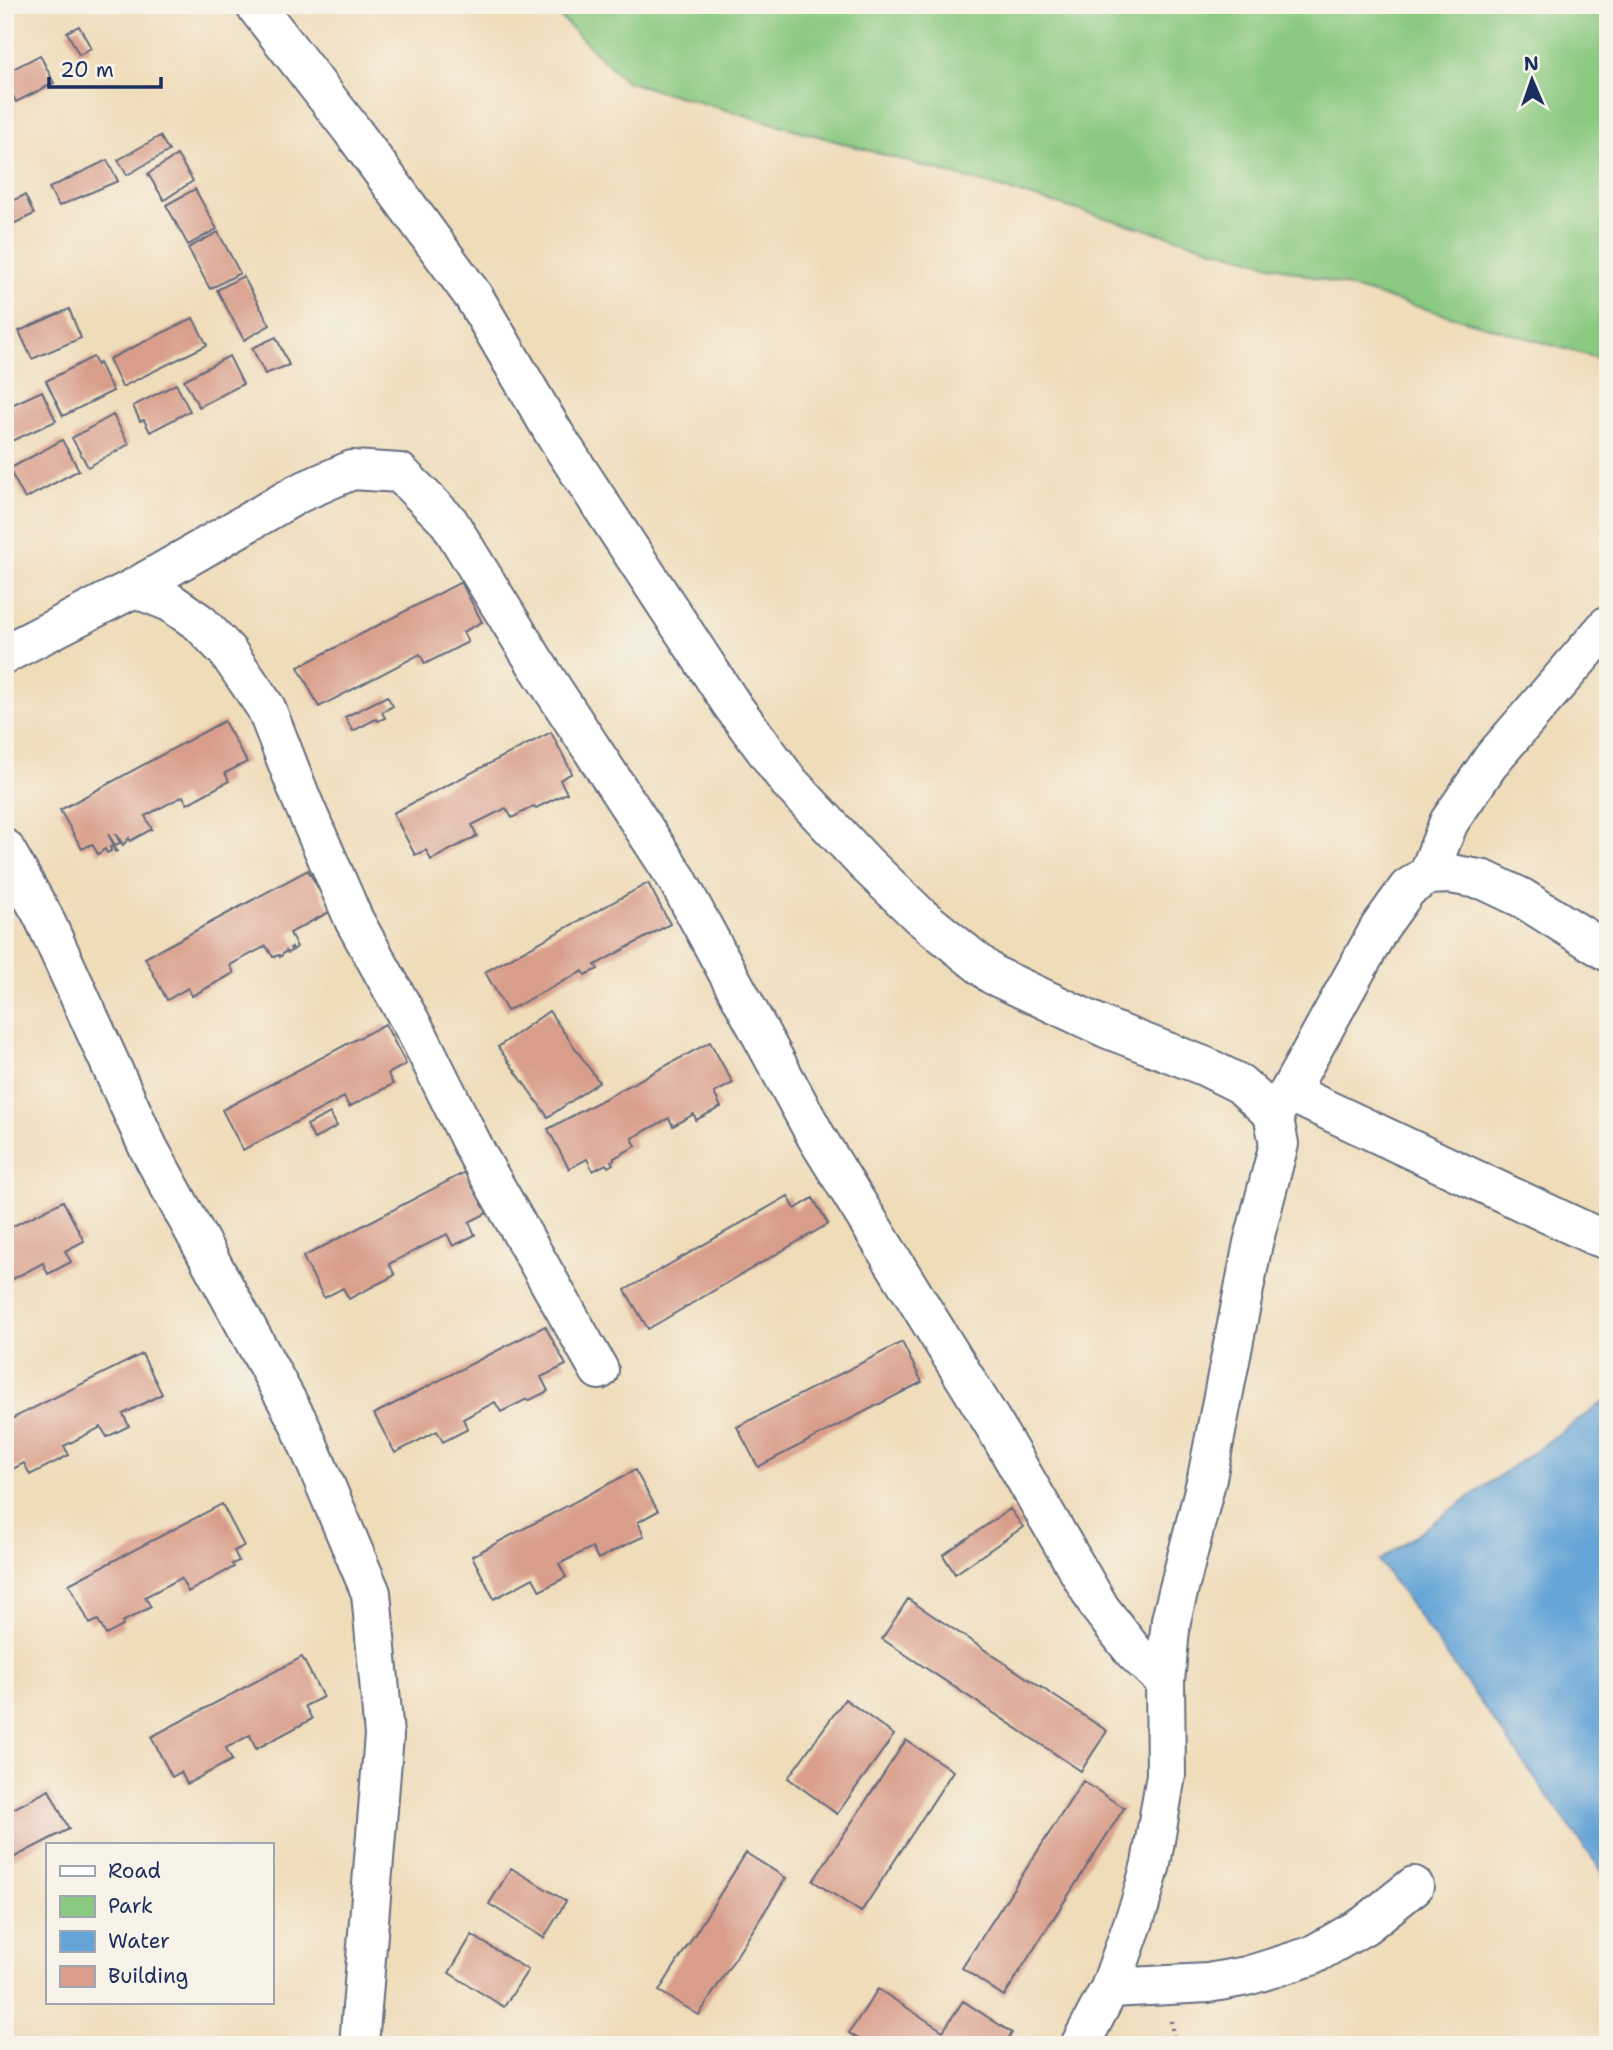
<svg xmlns="http://www.w3.org/2000/svg" width="1613" height="2050" viewBox="0 0 1613 2050" font-family="'Shantell Sans',sans-serif">
	<style>
		.green { fill: #8ac980; stroke: #527c6f; stroke-width: 2 }
		.water { fill: #65a4d7; stroke: #406a9a; stroke-width: 2 }
		.building { fill: #d99e8b }
		.lines { fill: none; stroke-linecap: round; stroke-linejoin: round }
		.minor-casing { stroke: #656c7e; stroke-width: 42 }
		.path { stroke: #656c7e; stroke-width: 4.5; stroke-dasharray: 2 5; stroke-linecap: butt }
		.minor { stroke: #fff; stroke-width: 38 }
	</style>
	<rect width="100%" height="100%" fill="#f7f3e8"/>
	<filter id="ink" filterUnits="userSpaceOnUse"><feTurbulence type="fractalNoise" baseFrequency=".0143" numOctaves="2"/><feDisplacementMap in="SourceGraphic" scale="14" xChannelSelector="R" yChannelSelector="G"/><feConvolveMatrix kernelMatrix="1 2 1 2 8 2 1 2 1" color-interpolation-filters="sRGB"/></filter>
	<filter id="wash" filterUnits="userSpaceOnUse"><feTurbulence type="fractalNoise" baseFrequency=".00686" numOctaves="4" result="noise"/><feDisplacementMap in="SourceGraphic" scale="28" xChannelSelector="R" yChannelSelector="G"/><feGaussianBlur stdDeviation="1.57" result="paint"/><feColorMatrix in="noise" values="0 0 0 0 0 0 0 0 0 0 0 0 0 0 0 0 0 1.4 0 .05"/><feComposite in="paint" operator="in"/></filter>
	<g filter="url(#wash)">
		<rect width="100%" height="100%" fill="#efdcb9"/>
		<path class="green" d="M548,5H1608V361L625,81Z"/>
		<path class="water" d="M1608,1399V1880L1379,1561Z"/>
		<g id="blocks">
			<path class="building" d="M79,26L91,48L79,55L67,32Z
				M40,55L54,83L16,102L5,81V73Z
				M160,136L169,151L127,175L118,160Z
				M177,155L193,181L164,200L148,174Z
				M107,160L118,181L59,206L49,188Z
				M195,189L217,229L188,245L166,205Z
				M25,195L34,214L5,228V204Z
				M218,232L240,273L210,289L188,248Z
				M243,276L270,325L244,340L217,290Z
				M69,309L81,338L32,359L19,331Z
				M193,318L207,345L122,387L109,359Z
				M276,337L289,365L265,374L252,348Z
				M229,356L243,384L199,407L184,380Z
				M93,357L97,365L99,363L113,391L63,416L46,381Z
				M176,384L190,411L150,432L144,420L140,421L133,406Z
				M42,391L56,421L5,444V408Z
				M113,415L129,444L88,467L72,438Z
				M62,440L79,470L25,499L9,469Z
				M461,582L482,622L463,632L468,642L425,664L420,654L319,707L298,667Z
				M387,696L393,706L382,712L385,718L378,721L376,719L353,731L345,717Z
				M224,721L247,762L225,773L229,781L187,804L183,796L145,816L152,829L130,841L129,838L123,845L117,835H116L120,843L115,845L108,834L117,851L115,852L112,846L110,847L111,851L107,853L105,849L98,854L92,844L82,849L60,810Z
				M551,732L572,773L560,780L567,793L536,808L534,806L512,818L506,808L472,825L477,836L431,860L426,850L415,855L393,813Z
				M308,870L331,911L290,933L297,947L293,950L292,947L290,948L291,951L288,953L286,951L280,957L279,955L273,957L266,946L230,965L234,973L192,996L188,988L167,1000L145,958Z
				M648,883L670,924L595,965L598,969L585,975L583,971L507,1011L485,972Z
				M549,1011L599,1082L548,1117L498,1047Z
				M385,1024L406,1064L388,1074L393,1084L349,1107L344,1097L243,1150L222,1110Z
				M710,1042L733,1083L714,1093L721,1107L696,1120L694,1114L673,1126L669,1118L632,1138L636,1146L614,1158V1160L611,1161L613,1164L608,1167L606,1164L593,1171L587,1159L569,1169L548,1129Z
				M330,1113L337,1126L314,1139L307,1125Z
				M465,1172L487,1213L469,1222L475,1235L453,1246L447,1234L389,1264L395,1275L349,1299L343,1288L324,1298L303,1257Z
				M788,1196L795,1209L813,1198L828,1224L648,1329L625,1290Z
				M63,1201L84,1241L65,1251L71,1262L48,1274L43,1263L5,1283V1230Z
				M545,1326L566,1365L541,1377L548,1391L528,1401L527,1399L501,1412L495,1402L463,1419L468,1429L443,1442L437,1431L395,1453L374,1414Z
				M902,1342L922,1382L758,1467L737,1427Z
				M142,1354L162,1394L123,1414L129,1426L107,1437L101,1427L64,1446L69,1455L30,1475L24,1463L5,1473V1422Z
				M635,1470L658,1511L638,1522L644,1536L598,1559L592,1547L559,1564L566,1577L540,1591L533,1578L494,1599L472,1556Z
				M222,1504L244,1546L234,1551L239,1561L232,1564L234,1567L188,1592L181,1578L145,1597L151,1607L122,1622L123,1626L106,1635L98,1620L90,1624L69,1584Z
				M1010,1509L1023,1527L955,1574L943,1555Z
				M908,1599L1107,1731L1081,1771L882,1639Z
				M302,1657L323,1697L305,1706L312,1719L256,1749L250,1735L226,1748L232,1760L187,1784L181,1772L172,1777L151,1737Z
				M845,1699L894,1735L837,1814L788,1778Z
				M906,1740L953,1771L861,1912L813,1881Z
				M1083,1781L1124,1808L1004,1996L962,1968Z
				M49,1790L69,1829L5,1862V1813Z
				M746,1853L786,1878L699,2015L659,1991Z
				M511,1868L566,1901L544,1938L489,1904Z
				M472,1935L528,1970L504,2007L449,1973Z
				M878,1989L943,2031L963,2001L1012,2033L1004,2045H868L849,2033Z"/>
		</g>
	</g>
	<g filter="url(#ink)">
		<use href="#blocks" fill-opacity="0" stroke="#656c7e" stroke-width="2"/>
		<g class="lines">
			<g class="minor-casing">
				<path id="minor" d="M255,5L351,129L474,297L555,435L732,705L789,782L865,863L920,916L993,975L1108,1029L1204,1066L1240,1084L1273,1114L1279,1144L1253,1243L1207,1478L1171,1620L1165,1681L1166,1775L1151,1864L1140,1904L1110,1988L1080,2045
					M134,588L170,602L200,623L227,651L266,708L301,798L354,920L420,1039L477,1154L599,1370
					M5,654L134,588L299,493L352,470L400,473L449,522L535,662L677,879L817,1138L994,1425L1100,1608L1134,1652L1165,1681
					M5,849L43,916L148,1147L299,1423L371,1593L384,1735L359,2045
					M1428,875L1449,822L1493,758L1608,625
					M1289,1092L1593,1235L1608,1240
					M1273,1114L1289,1092L1380,927L1408,888L1428,875L1451,874L1484,880L1522,898L1608,952
					M1110,1988L1208,1983L1247,1976L1311,1956L1365,1925L1414,1886"/>
			</g>
			<path class="path" d="M1171,2021L1175,2045"/>
			<use href="#minor" class="minor"/>
		</g>
	</g>
	<rect width="1613" height="2050" fill="none" stroke="#f7f3e8" stroke-width="28"/>
	<rect x="46" y="1843" width="228" height="161" fill="#f7f3e8" stroke="#9fa5b1" stroke-width="2"/>
	<rect x="60" y="1866" width="35" height="10" fill="#ffffff" stroke="#9fa5b1" stroke-width="2"/>
	<text x="108" y="1878" font-size="21" fill="#1b2f5e">Road</text>
	<rect x="60" y="1896" width="35" height="21" fill="#8ac980" stroke="#9fa5b1" stroke-width="2"/>
	<text x="108" y="1913" font-size="21" fill="#1b2f5e">Park</text>
	<rect x="60" y="1931" width="35" height="21" fill="#65a4d7" stroke="#9fa5b1" stroke-width="2"/>
	<text x="108" y="1948" font-size="21" fill="#1b2f5e">Water</text>
	<rect x="60" y="1966" width="35" height="21" fill="#d99e8b" stroke="#9fa5b1" stroke-width="2"/>
	<text x="108" y="1983" font-size="21" fill="#1b2f5e">Building</text>
	<g transform="translate(1532 80) rotate(358)" stroke="#f7f3e8" stroke-width="5" paint-order="stroke">
	<path d="M0-5L12 26L0 18L-12 26Z" fill="#1b2f5e"/>
	<text y="-10" font-size="19" font-weight="bold" text-anchor="middle" fill="#1b2f5e">N</text>
	</g>
	<path d="M49 77v10h112v-10" fill="none" stroke="#1b2f5e" stroke-width="3.5"/>
	<text x="60" y="77" font-size="21" fill="#1b2f5e" stroke="#f7f3e8" stroke-width="5" paint-order="stroke">20 m</text>
</svg>
